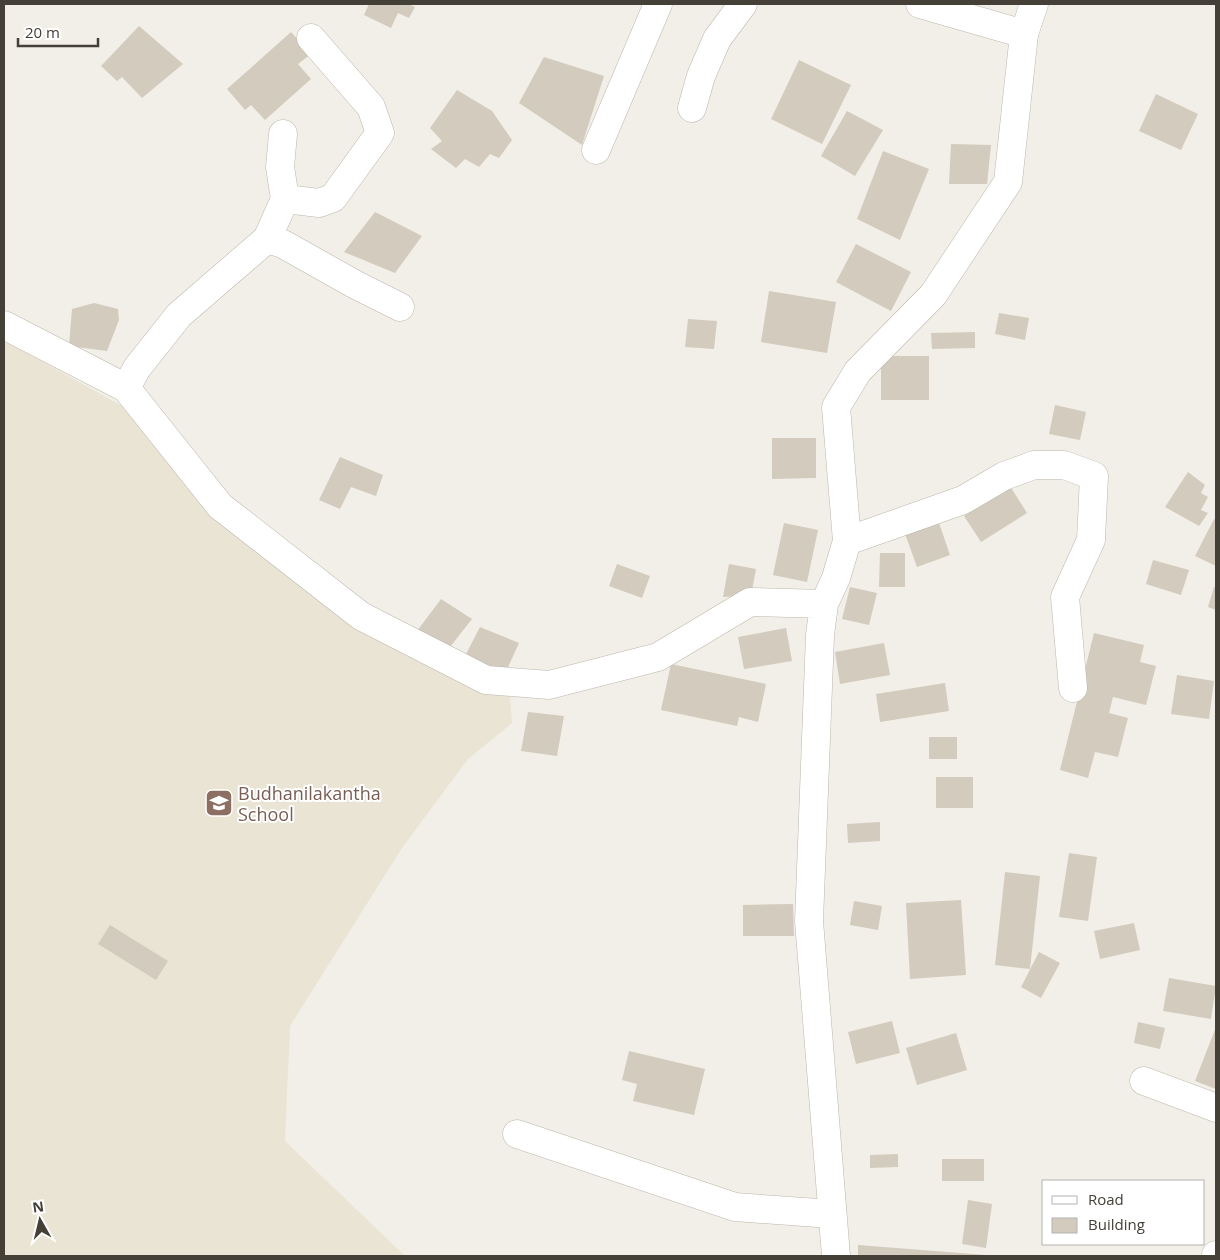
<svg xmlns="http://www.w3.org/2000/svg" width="1220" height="1260" viewBox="0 0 1220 1260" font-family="'Open Sans',sans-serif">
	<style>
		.education { fill: #e9e4d3 }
		.building { fill: #d2cbbe }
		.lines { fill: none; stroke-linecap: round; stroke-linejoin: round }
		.minor-casing { stroke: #bcb7ab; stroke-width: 29 }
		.tertiary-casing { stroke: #bcb7ab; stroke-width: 29 }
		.minor { stroke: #fff; stroke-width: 28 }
		.tertiary { stroke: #fff; stroke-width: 28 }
		.labels { text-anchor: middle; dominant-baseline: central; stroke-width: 4; stroke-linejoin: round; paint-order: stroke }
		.education-label { font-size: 18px; fill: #785e54; stroke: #fff; text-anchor: start }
	</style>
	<rect width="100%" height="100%" fill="#f2efe8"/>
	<path class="education" d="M4,340L147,420L215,509L510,695L512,723L468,759L402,848L290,1026L285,1141L405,1256H4Z"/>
	<path class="building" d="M369,4H408L415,7L409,18L398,13L391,28L364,15Z
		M139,26L183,64L142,98L122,77L117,81L101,66Z
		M291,32L311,54L298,64L311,79L265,120L251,105L245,110L227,89Z
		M544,57L604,76L582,145L519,103Z
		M799,60L851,85L822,144L771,119Z
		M457,90L492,111L512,140L499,158L490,154L479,167L465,159L456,168L431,149L442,141L430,128Z
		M1156,94L1198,114L1181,150L1139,131Z
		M847,111L883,130L855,176L821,156Z
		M951,144L991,145L987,184H949Z
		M883,151L929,169L900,240L857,219Z
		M375,212L422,236L395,273L344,252Z
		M856,244L911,272L891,311L836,282Z
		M769,291L836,302L827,353L761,342Z
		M94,303L118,309L119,320L107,351L69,346L72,309Z
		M999,313L1029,318L1025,340L995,334Z
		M688,319L717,321L714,349L685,347Z
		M975,332V348L932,349L931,333Z
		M881,356H929V400H881Z
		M1055,405L1086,412L1080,440L1049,434Z
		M772,438H816V478L772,479Z
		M340,457L383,475L376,496L351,487L340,509L319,500Z
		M1188,472L1205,485L1201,493L1208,497L1201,510L1208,513L1199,526L1165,507Z
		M1010,486L1027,513L981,542L964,516Z
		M1214,519L1216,520V566L1195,556Z
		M938,520L950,555L917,567L904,531Z
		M784,523L818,530L807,582L773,575Z
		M880,553H905V587H879Z
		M1153,560L1189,570L1181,595L1146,584Z
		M617,564L650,576L642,598L609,586Z
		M729,564L756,569L751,596L723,597Z
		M850,587L877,593L869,625L842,619Z
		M1214,587L1216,588V610L1208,607Z
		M441,599L472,619L446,652L417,631Z
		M480,627L519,643L505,674L464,658Z
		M786,628L792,661L744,669L738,637Z
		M1094,633L1144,645L1140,662L1156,666L1146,705L1113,697L1109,713L1128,718L1118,757L1095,752L1088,778L1060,770Z
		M884,643L890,675L840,684L835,652Z
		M671,664L766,684L758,722L739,717L737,726L661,710Z
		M1177,675L1214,681L1209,719L1171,714Z
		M945,683L949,711L880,722L876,694Z
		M528,712L564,716L557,756L521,751Z
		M929,737H957V759H929Z
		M936,777H973V808H936Z
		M880,822V841L848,843L847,824Z
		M1069,853L1097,857L1088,921L1059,917Z
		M1005,872L1040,876L1030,969L995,965Z
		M961,900L966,975L910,979L906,903Z
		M854,901L882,906L878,930L850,925Z
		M793,904L794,936H743V905Z
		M1134,923L1140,950L1100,959L1094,931Z
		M110,925L168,961L156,980L98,944Z
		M1039,952L1060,963L1041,998L1021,987Z
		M1169,978L1216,986L1211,1019L1163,1011Z
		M892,1021L900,1053L856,1064L848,1032Z
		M1138,1022L1165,1028L1160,1049L1134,1043Z
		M1216,1027V1089L1195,1081Z
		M956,1033L967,1070L917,1085L906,1048Z
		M629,1051L705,1069L694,1115L633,1101L637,1084L622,1080Z
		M898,1154V1167L870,1168V1155Z
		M942,1159H984V1181H942Z
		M968,1200L992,1204L986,1248L962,1244Z
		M858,1245L986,1255V1256H858Z"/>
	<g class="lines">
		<g class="minor-casing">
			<path id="minor" d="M920,4L1024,34
				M692,108L701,76L717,39L743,4
				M596,150L658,4
				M285,199L319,203L333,198L380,133L371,107L311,38
				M267,239L283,244L356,285L400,307
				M126,388L137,368L179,315L267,239L285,199L280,167L283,134
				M847,541L963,500L1004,476L1034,465H1064L1094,476L1091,540L1065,597L1073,688
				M1144,1081L1216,1108
				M517,1134L735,1207L832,1214"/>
		</g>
		<g class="tertiary-casing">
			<path id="tertiary" d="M4,325L126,388L220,506L361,616L486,680L549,685L658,657L750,602L824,604
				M836,1256L809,921L820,635L824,604L836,578L847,541L836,407L858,371L933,295L1008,182L1024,34L1034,4
				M1216,1256V1255"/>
		</g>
		<use href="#minor" class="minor"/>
		<use href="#tertiary" class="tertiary"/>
	</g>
	<defs>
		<g id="school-square" transform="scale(1.4375)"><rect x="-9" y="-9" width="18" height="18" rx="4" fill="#8d6e63" stroke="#fff"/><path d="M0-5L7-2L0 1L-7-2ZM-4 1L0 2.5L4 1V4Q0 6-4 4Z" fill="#fff"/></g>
	</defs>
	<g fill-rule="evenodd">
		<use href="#school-square" x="219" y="803"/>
	</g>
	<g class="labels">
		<g class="education-label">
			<text x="238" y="793">Budhanilakantha<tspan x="238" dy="21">School</tspan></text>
		</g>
	</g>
	<rect width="1220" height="1260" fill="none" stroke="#444037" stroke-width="10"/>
	<rect x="1042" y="1180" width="162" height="65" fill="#ffffff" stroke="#b4b3af"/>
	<rect x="1052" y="1196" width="25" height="8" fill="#ffffff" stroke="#b4b3af"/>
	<text x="1088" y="1205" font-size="15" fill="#444037">Road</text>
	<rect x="1052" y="1218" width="25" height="15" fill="#d2cbbe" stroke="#b4b3af"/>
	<text x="1088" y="1230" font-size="15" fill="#444037">Building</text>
	<g transform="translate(40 1220) rotate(352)" stroke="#ffffff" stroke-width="4" paint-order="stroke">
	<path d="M0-4L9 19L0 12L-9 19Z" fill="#444037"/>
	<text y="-8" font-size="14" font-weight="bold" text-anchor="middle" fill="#444037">N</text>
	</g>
	<path d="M18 38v8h80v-8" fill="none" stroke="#444037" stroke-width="2.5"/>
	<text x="25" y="38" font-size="15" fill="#444037" stroke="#ffffff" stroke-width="4" paint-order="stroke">20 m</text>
</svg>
